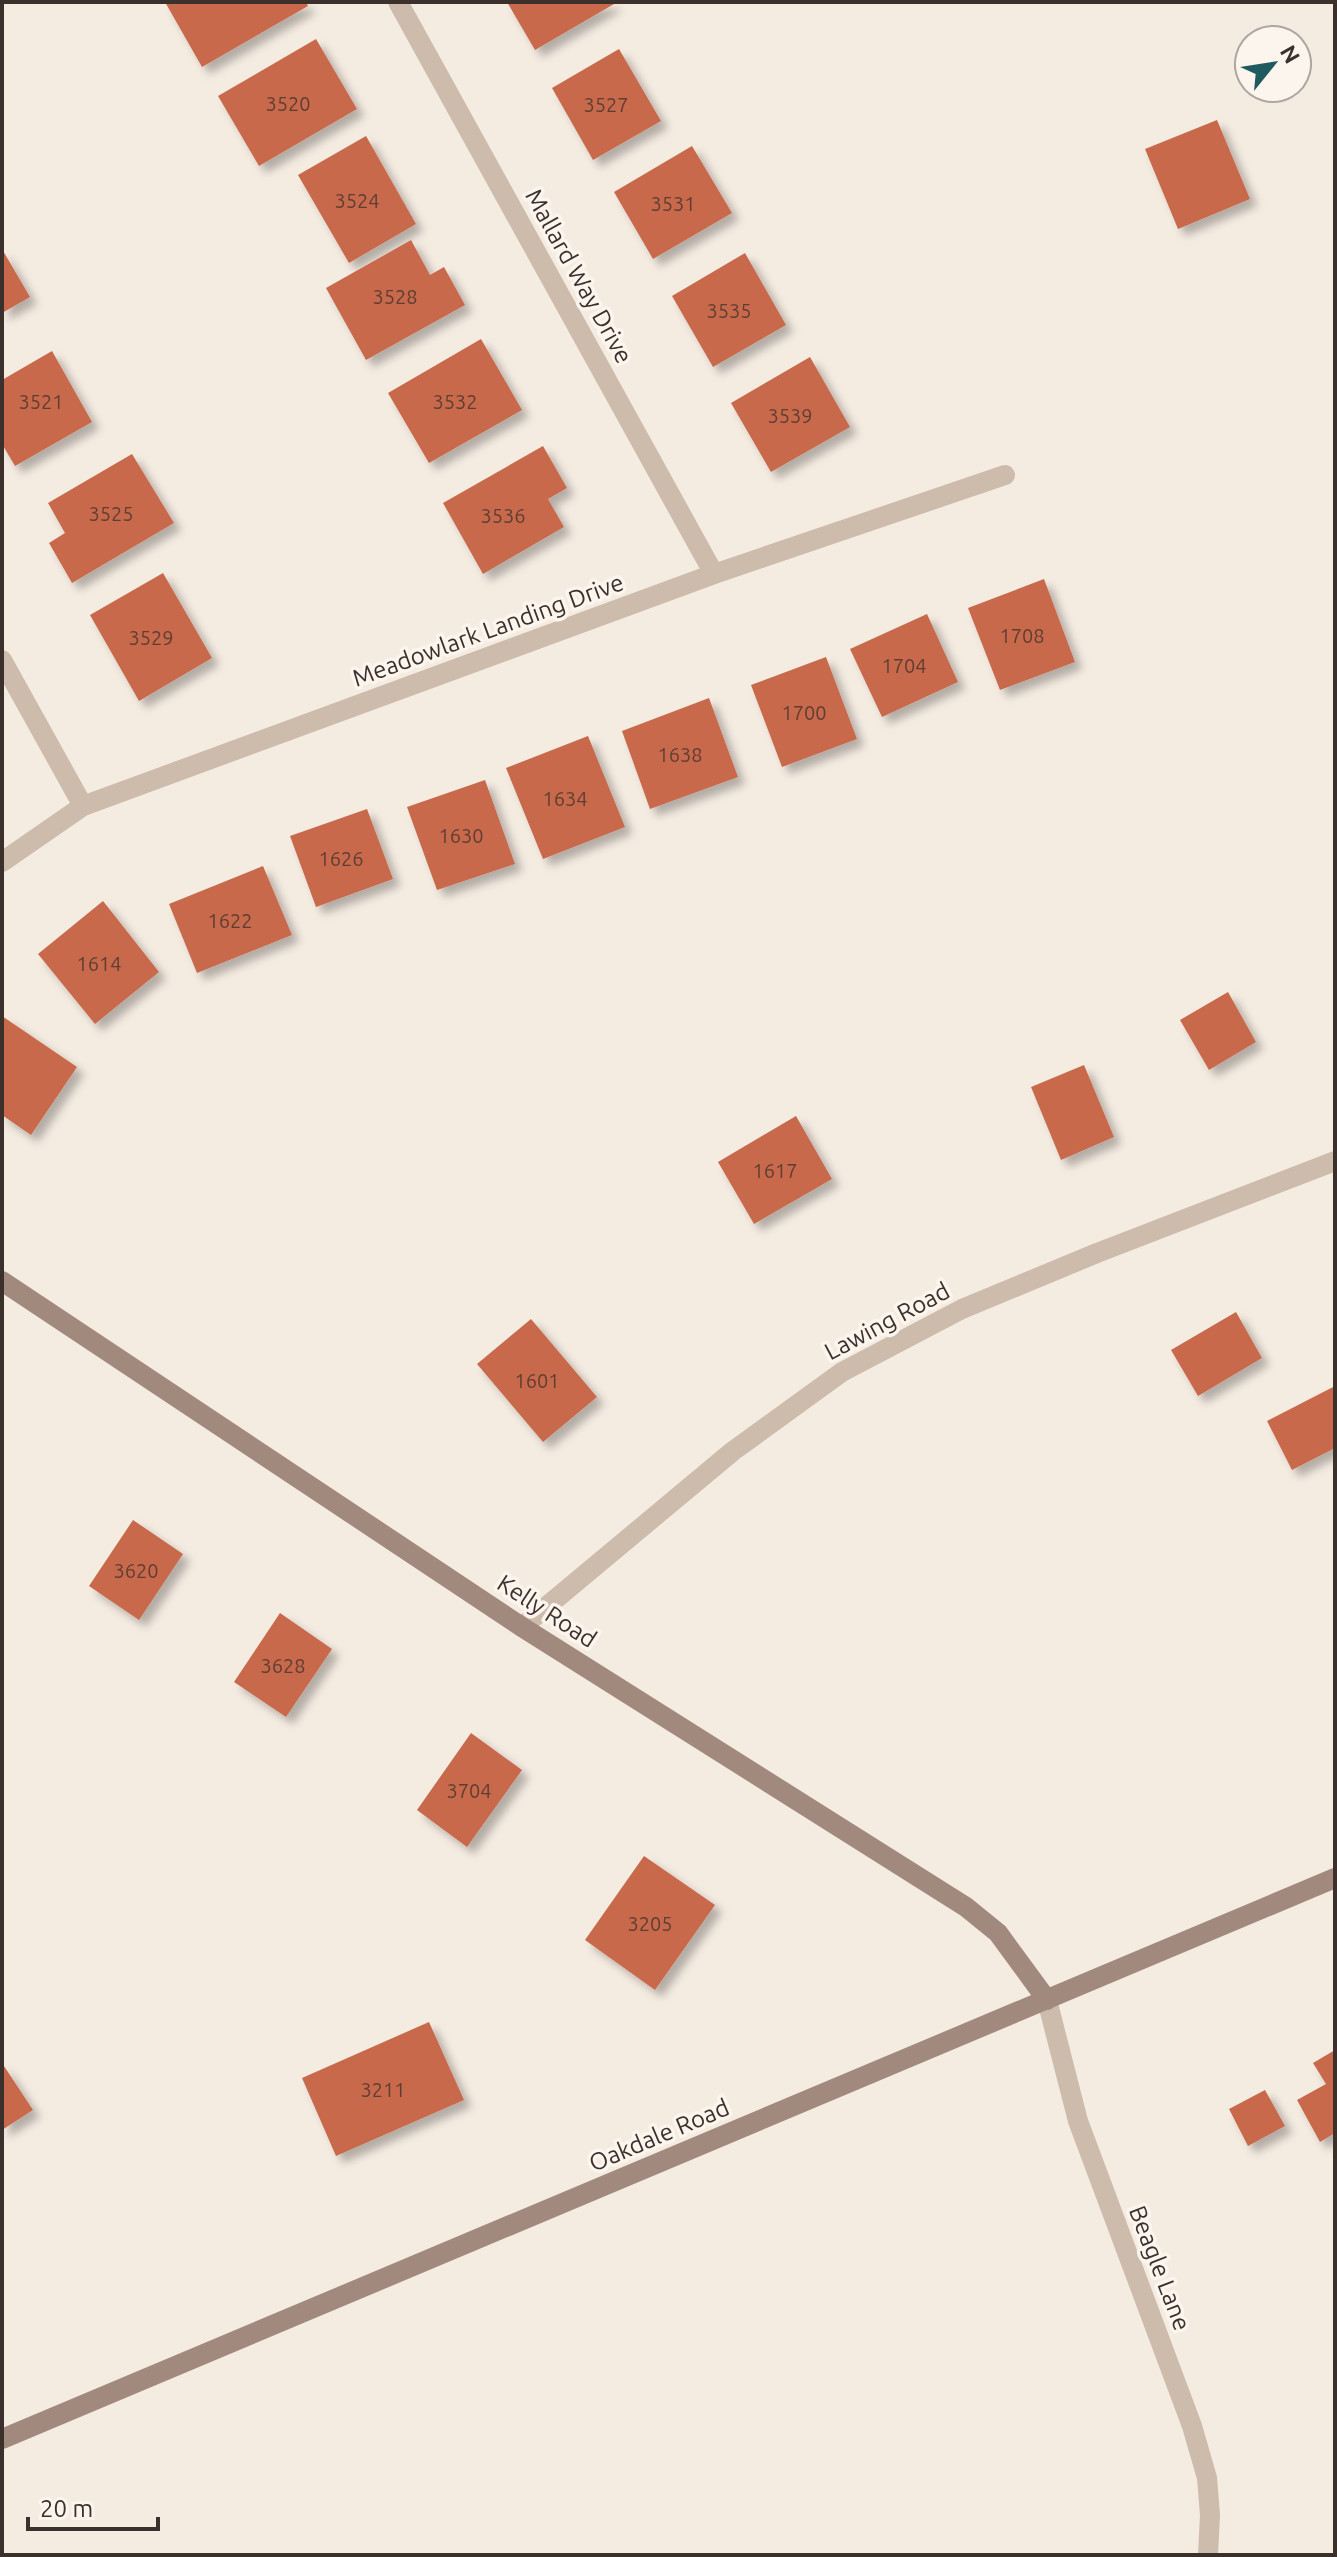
<svg xmlns="http://www.w3.org/2000/svg" width="1337" height="2557" viewBox="0 0 1337 2557" font-family="Ubuntu,sans-serif">
	<style>
		.building { fill: #c8694b; filter: url(#shadow) }
		.lines { fill: none; stroke-linecap: round; stroke-linejoin: round }
		.street { stroke: #cdbbac; stroke-width: 20 }
		.secondary { stroke: #a18a7d; stroke-width: 20 }
		.labels { text-anchor: middle; dominant-baseline: central; stroke-width: 7; stroke-linejoin: round; paint-order: stroke }
		.number-label { font-size: 20px; fill: #5e3e33 }
		.street-label { font-size: 24px; fill: #3b302b; stroke: #fbf5ee }
	</style>
	<defs>
		<filter id="shadow"><feDropShadow dx="7" dy="7" stdDeviation="4" flood-color="#0004"/></filter>
	</defs>
	<rect width="100%" height="100%" fill="#f4ebe1"/>
	<path class="building" d="M165,2H306L308,6L202,67Z
		M507,2H612L614,4L535,50Z
		M316,39L357,109L259,166L218,96Z
		M619,49L661,121L593,160L552,88Z
		M1217,120L1250,199L1178,229L1145,149Z
		M366,136L416,224L349,263L298,175Z
		M692,146L732,213L653,259L614,192Z
		M411,240L430,275L444,267L465,305L366,360L326,288Z
		M2,249L30,297L2,313Z
		M745,253L786,325L713,367L672,296Z
		M481,339L522,410L429,463L388,393Z
		M52,351L92,422L15,466L2,444V380Z
		M810,357L850,427L771,472L731,403Z
		M543,446L567,488L548,499L564,527L483,574L443,503Z
		M132,454L174,523L72,583L49,543L65,533L48,503Z
		M163,573L212,658L139,701L90,615Z
		M1044,579L1075,662L1000,690L968,608Z
		M927,614L958,682L882,717L850,649Z
		M826,657L857,739L782,767L751,685Z
		M709,698L738,777L650,809L622,731Z
		M588,736L625,827L543,859L506,768Z
		M485,780L515,864L437,890L407,807Z
		M367,809L393,879L316,907L290,836Z
		M263,866L292,935L197,973L169,904Z
		M103,901L159,972L95,1024L38,954Z
		M1228,992L1256,1042L1209,1070L1180,1020Z
		M2,1016L77,1067L31,1135L2,1115Z
		M1084,1065L1114,1137L1061,1160L1031,1087Z
		M796,1116L832,1179L754,1224L718,1162Z
		M1236,1312L1262,1358L1198,1396L1171,1350Z
		M531,1319L597,1397L543,1442L477,1364Z
		M1335,1386V1448L1292,1470L1267,1421Z
		M133,1520L183,1554L139,1620L89,1586Z
		M280,1613L332,1649L286,1717L234,1682Z
		M471,1733L522,1770L467,1847L417,1810Z
		M644,1856L715,1905L655,1990L585,1940Z
		M429,2022L464,2100L336,2156L302,2078Z
		M1335,2050V2133L1320,2142L1297,2100L1326,2084L1313,2063Z
		M2,2063L33,2110L2,2130Z
		M1265,2090L1285,2126L1248,2146L1229,2109Z"/>
	<g class="lines">
		<path class="street" d="M398,2L714,574
			M2,660L83,806
			M2,862L83,806L714,574L1005,475
			M522,1627L733,1451L842,1372L962,1309L1097,1253L1335,1161
			M1047,2000L1078,2121L1192,2426L1207,2478L1210,2515L1208,2555"/>
		<path class="secondary" d="M2,1281L522,1627L966,1907L998,1933L1047,2000
			M2,2439L1335,1878"/>
	</g>
	<g class="labels">
		<g class="number-label">
			<text x="288" y="103">3520</text>
			<text x="606" y="104">3527</text>
			<text x="357" y="200">3524</text>
			<text x="673" y="203">3531</text>
			<text x="395" y="296">3528</text>
			<text x="729" y="310">3535</text>
			<text x="41" y="401">3521</text>
			<text x="455" y="401">3532</text>
			<text x="790" y="415">3539</text>
			<text x="111" y="513">3525</text>
			<text x="503" y="515">3536</text>
			<text x="1022" y="635">1708</text>
			<text x="151" y="637">3529</text>
			<text x="904" y="665">1704</text>
			<text x="804" y="712">1700</text>
			<text x="680" y="754">1638</text>
			<text x="565" y="798">1634</text>
			<text x="461" y="835">1630</text>
			<text x="341" y="858">1626</text>
			<text x="230" y="920">1622</text>
			<text x="99" y="963">1614</text>
			<text x="775" y="1170">1617</text>
			<text x="537" y="1380">1601</text>
			<text x="136" y="1570">3620</text>
			<text x="283" y="1665">3628</text>
			<text x="469" y="1790">3704</text>
			<text x="650" y="1923">3205</text>
			<text x="383" y="2089">3211</text>
		</g>
		<g class="street-label">
			<text transform="translate(579 276) rotate(61)">Mallard Way Drive</text>
			<text transform="translate(488 630) rotate(-20)">Meadowlark Landing Drive</text>
			<text transform="translate(887 1321) rotate(-28)">Lawing Road</text>
			<text transform="translate(547 1611) rotate(33)">Kelly Road</text>
			<text transform="translate(659 2135) rotate(-23)">Oakdale Road</text>
			<text transform="translate(1160 2268) rotate(69)">Beagle Lane</text>
		</g>
	</g>
	<rect width="1337" height="2557" fill="none" stroke="#3b302b" stroke-width="8"/>
	<g transform="translate(1273 64) rotate(60)"><circle r="38" fill="#fbf5ee" stroke="#aea6a0" stroke-width="2"/>
	<path d="M0-6L14 30L0 20L-14 30Z" fill="#1f5a5e"/>
	<text y="-12" font-size="22" font-weight="bold" text-anchor="middle" fill="#3b302b">N</text>
	</g>
	<path d="M28 2517v12h130v-12" fill="none" stroke="#3b302b" stroke-width="4"/>
	<text x="40" y="2517" font-size="24" fill="#3b302b" stroke="#fbf5ee" stroke-width="6" paint-order="stroke">20 m</text>
</svg>
